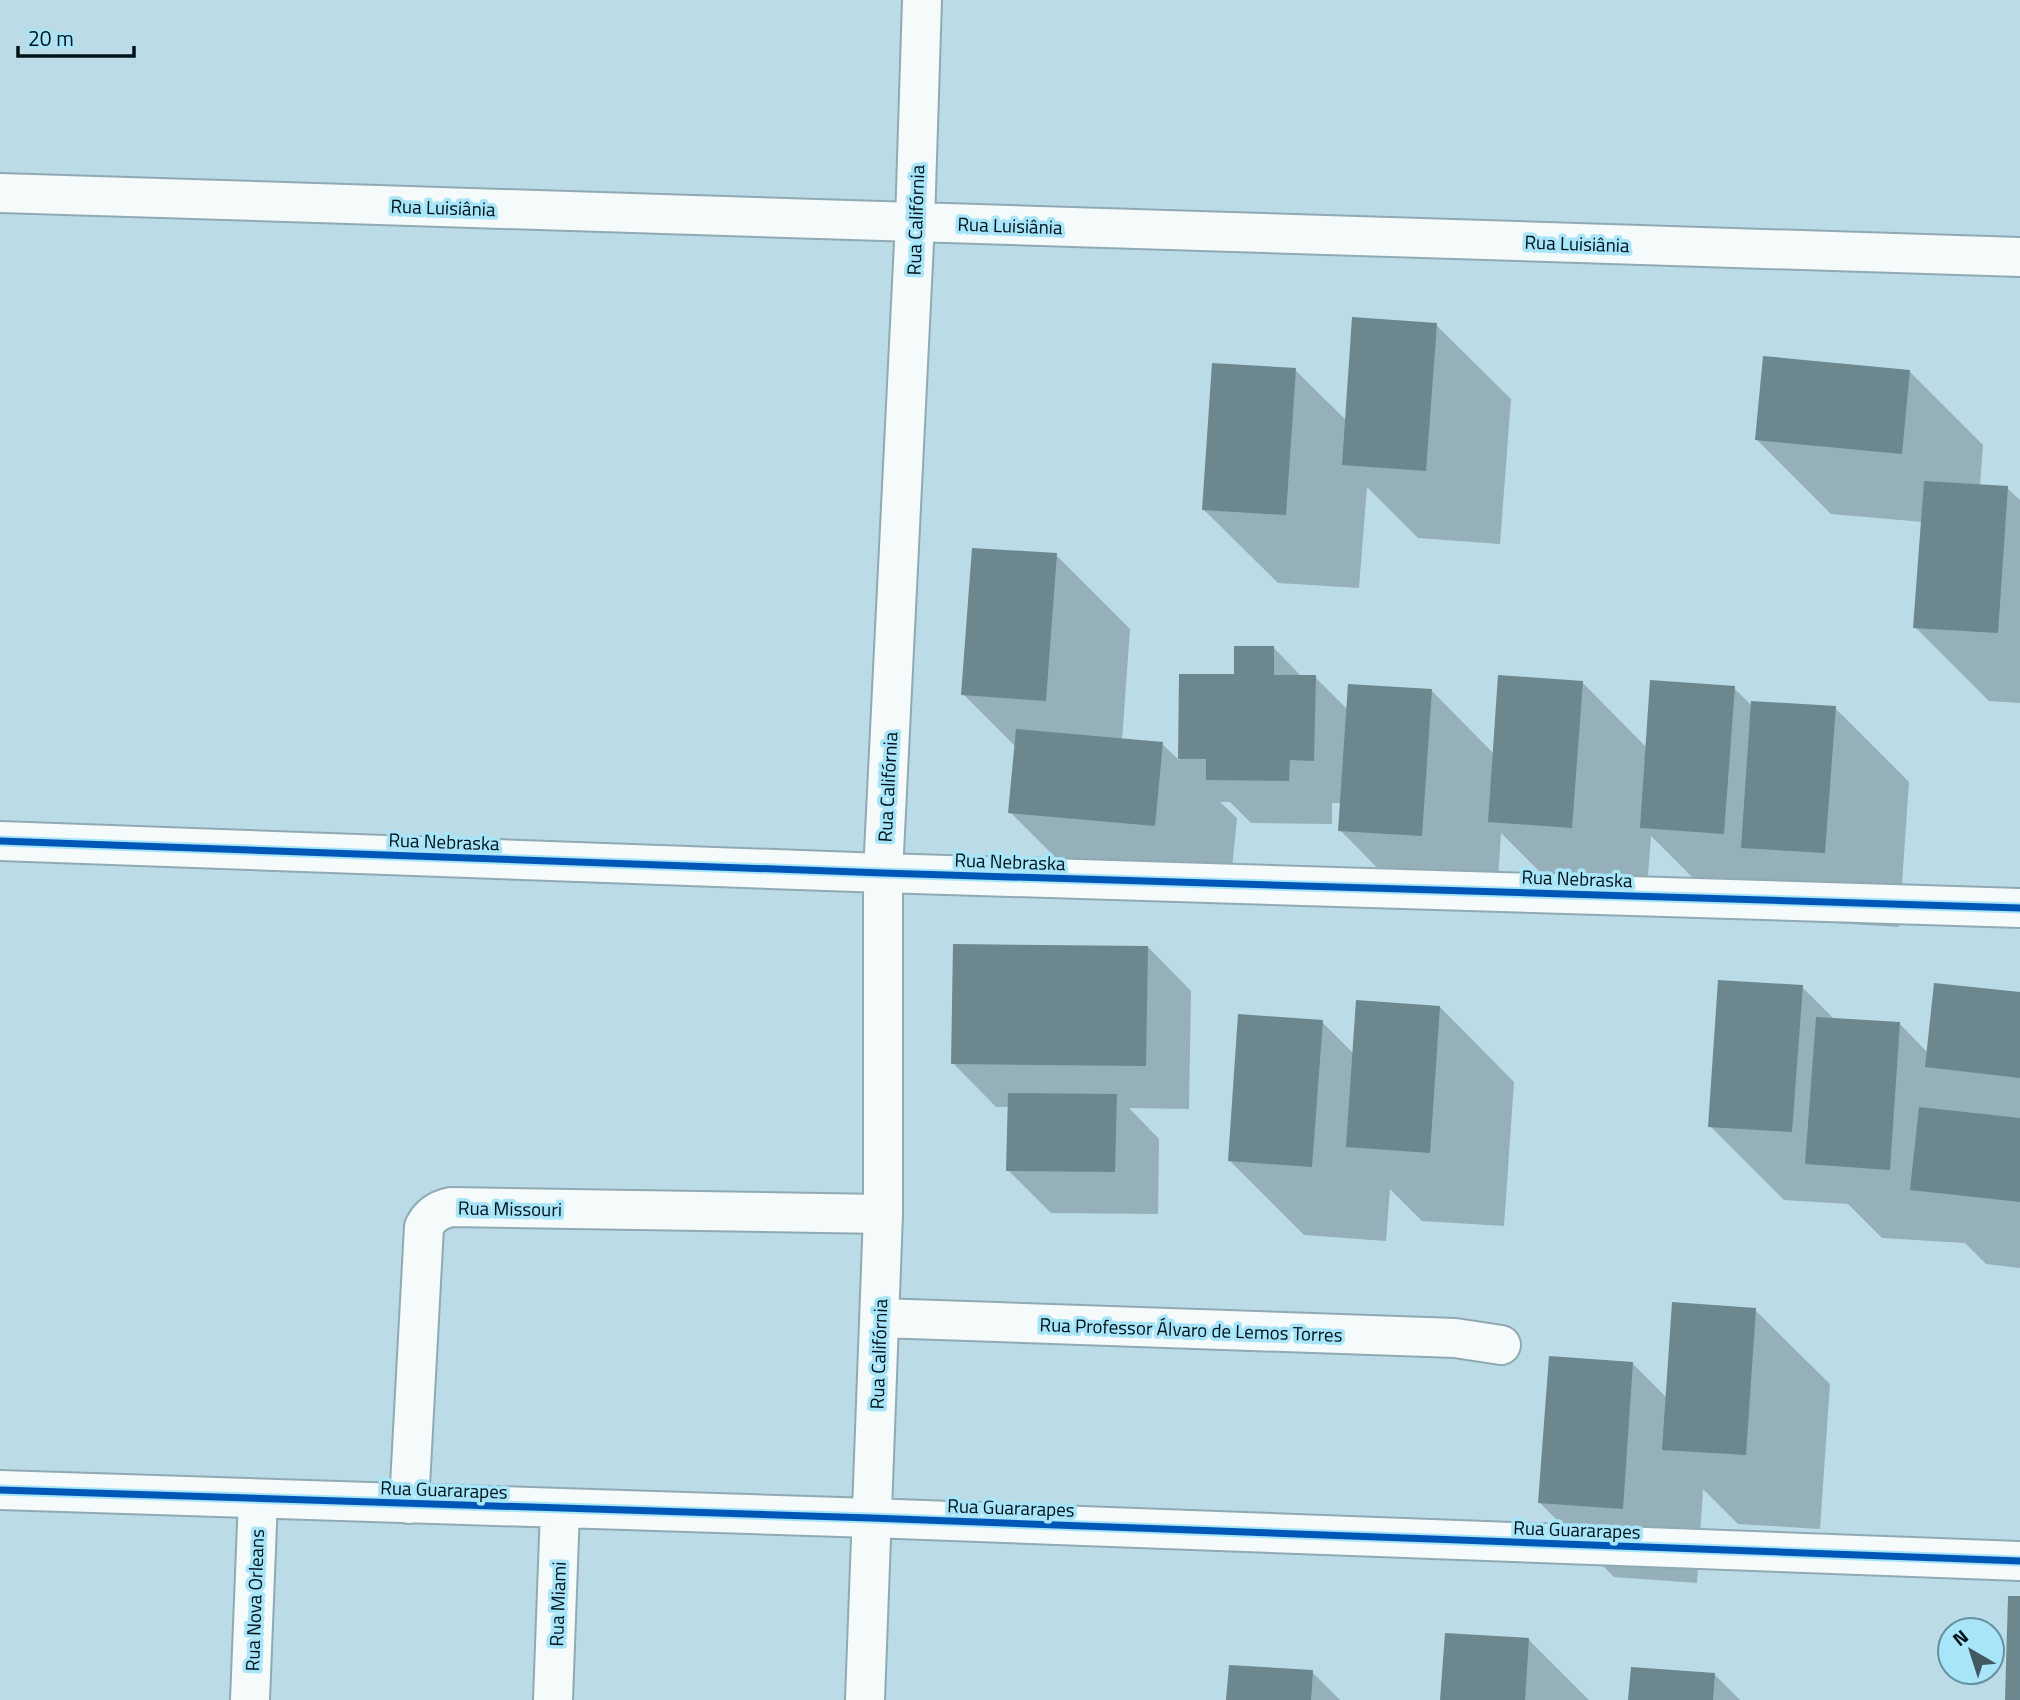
<svg xmlns="http://www.w3.org/2000/svg" width="2020" height="1700" viewBox="0 0 2020 1700" font-family="'Titillium Web',sans-serif">
	<style>
		.shadow { fill: #0003 }
		.building { fill: #6c888e }
		.lines { fill: none; stroke-linecap: round; stroke-linejoin: round }
		.minor-casing { stroke: #90a9b2; stroke-width: 42 }
		.minor { stroke: #f5fafb; stroke-width: 38 }
		.cycleway-casing { stroke: #a9e5f9; stroke-width: 11 }
		.cycleway { stroke: #0057b8; stroke-width: 7 }
		.labels { text-anchor: middle; dominant-baseline: central; stroke-width: 7; stroke-linejoin: round; paint-order: stroke }
		.street-label { font-size: 19px; fill: #001219; stroke: #a9e5f9 }
	</style>
	<rect width="100%" height="100%" fill="#bbdce7"/>
	<path class="shadow" d="M1436,325L1511,399L1500,544L1418,538L1367,487L1359,588L1278,583L1203,509L1295,370L1347,421Z
		M1909,371L1983,445L1980,486L2007,488L2020,500V703L1989,701L1915,627L1923,522L1831,514L1757,440Z
		M1056,555L1130,629L1122,740L1162,744L1180,761L1181,676H1235L1274,648L1302,677H1315L1348,710L1432,691L1494,754L1582,682L1647,748L1734,688L1753,707L1835,708L1909,782L1899,927L1817,922L1798,903L1716,901L1651,836L1646,901L1564,896L1501,833L1496,910L1414,905L1340,830L1342,803H1332V824L1251,823L1230,802H1220L1237,818L1229,900L1084,886L1010,812L1016,747L963,694Z
		M1148,947L1191,991L1189,1109L1129,1108L1159,1139L1158,1214L1051,1213L1008,1170L1009,1107H996L953,1063Z
		M1802,987L1835,1020L1900,1024L1928,1053L2020,994V1268L1986,1264L1965,1243L1882,1238L1848,1204L1784,1200L1710,1126Z
		M1440,1007L1514,1082L1504,1226L1422,1221L1390,1189L1386,1241L1304,1235L1230,1161L1322,1022L1354,1054Z
		M1755,1310L1830,1384L1820,1529L1738,1524L1703,1489L1697,1583L1614,1577L1540,1503L1632,1363L1667,1398Z
		M1529,1640L1589,1700H1442Z
		M1312,1672L1340,1700H1228Z
		M1714,1674L1740,1700H1630Z"/>
	<path class="building" d="M1352,317L1437,323L1426,471L1342,465Z
		M1763,356L1910,370L1902,454L1755,440Z
		M1212,363L1296,368L1286,515L1202,510Z
		M1924,481L2008,486L1998,633L1913,628Z
		M972,548L1057,553L1046,701L961,695Z
		M1234,646H1274V675H1316L1314,761L1290,760L1289,781L1206,780V759H1178L1179,674H1234Z
		M1498,675L1583,681L1572,828L1488,822Z
		M1650,680L1735,686L1724,834L1640,828Z
		M1348,684L1432,689L1422,836L1338,831Z
		M1751,701L1836,706L1825,853L1741,848Z
		M1016,729L1163,742L1155,826L1008,813Z
		M953,944L1148,946L1146,1066L951,1064Z
		M1718,980L1803,985L1792,1132L1708,1127Z
		M1934,983L2020,992V1078L1925,1067Z
		M1356,1000L1440,1006L1430,1153L1346,1147Z
		M1238,1014L1323,1020L1312,1167L1228,1161Z
		M1816,1017L1900,1022L1890,1170L1805,1164Z
		M1008,1093L1117,1094L1115,1172L1006,1171Z
		M1919,1107L2020,1118V1202L1910,1190Z
		M1672,1302L1756,1308L1746,1455L1662,1450Z
		M1549,1356L1633,1362L1623,1509L1538,1503Z
		M2008,1596H2020V1700H2005Z
		M1445,1633L1529,1638L1525,1700H1440Z
		M1229,1665L1313,1670L1311,1700H1226Z
		M1631,1667L1715,1673L1713,1700H1628Z"/>
	<g class="lines">
		<g class="minor-casing">
			<path id="minor" d="M0,193L2020,257
				M0,841L883,873L2020,908
				M880,1318L1455,1338L1501,1345
				M0,1490L871,1518L2020,1561
				M409,1504L424,1227C430,1215 438,1210 451,1207L883,1214
				M250,1700L258,1499
				M553,1700L560,1509
				M865,1700L883,1214V873L915,222L922,0"/>
		</g>
		<use href="#minor" class="minor"/>
		<g class="cycleway-casing">
			<path id="cycleway" d="M0,841L883,873L2020,908
				M0,1490L871,1518L2020,1561"/>
		</g>
		<use href="#cycleway" class="cycleway"/>
	</g>
	<g class="labels">
		<g class="street-label">
			<text transform="translate(443 207) rotate(2)">Rua Luisiânia</text>
			<text transform="translate(915 220) rotate(-88)">Rua Califórnia</text>
			<text transform="translate(1010 225) rotate(2)">Rua Luisiânia</text>
			<text transform="translate(1577 243) rotate(2)">Rua Luisiânia</text>
			<text transform="translate(887 787) rotate(-87)">Rua Califórnia</text>
			<text transform="translate(444 841) rotate(2)">Rua Nebraska</text>
			<text transform="translate(1010 861) rotate(2)">Rua Nebraska</text>
			<text transform="translate(1577 878) rotate(2)">Rua Nebraska</text>
			<text transform="translate(510 1208) rotate(1)">Rua Missouri</text>
			<text transform="translate(1191 1329) rotate(2)">Rua Professor Álvaro de Lemos Torres</text>
			<text transform="translate(878 1354) rotate(-88)">Rua Califórnia</text>
			<text transform="translate(444 1489) rotate(2)">Rua Guararapes</text>
			<text transform="translate(1011 1507) rotate(2)">Rua Guararapes</text>
			<text transform="translate(1577 1529) rotate(2)">Rua Guararapes</text>
			<text transform="translate(254 1600) rotate(-88)">Rua Nova Orleans</text>
			<text transform="translate(557 1604) rotate(-88)">Rua Miami</text>
		</g>
	</g>
	<g transform="translate(1971 1651) rotate(321)"><circle r="33" fill="#a9e5f9" stroke="#65919f" stroke-width="2"/>
	<path d="M0-5L12 26L0 18L-12 26Z" fill="#415961"/>
	<text y="-10" font-size="19" font-weight="bold" text-anchor="middle" fill="#001219">N</text>
	</g>
	<path d="M18 46v10h116v-10" fill="none" stroke="#001219" stroke-width="3.5"/>
	<text x="28" y="46" font-size="21" fill="#001219" stroke="#a9e5f9" stroke-width="5" paint-order="stroke">20 m</text>
</svg>
